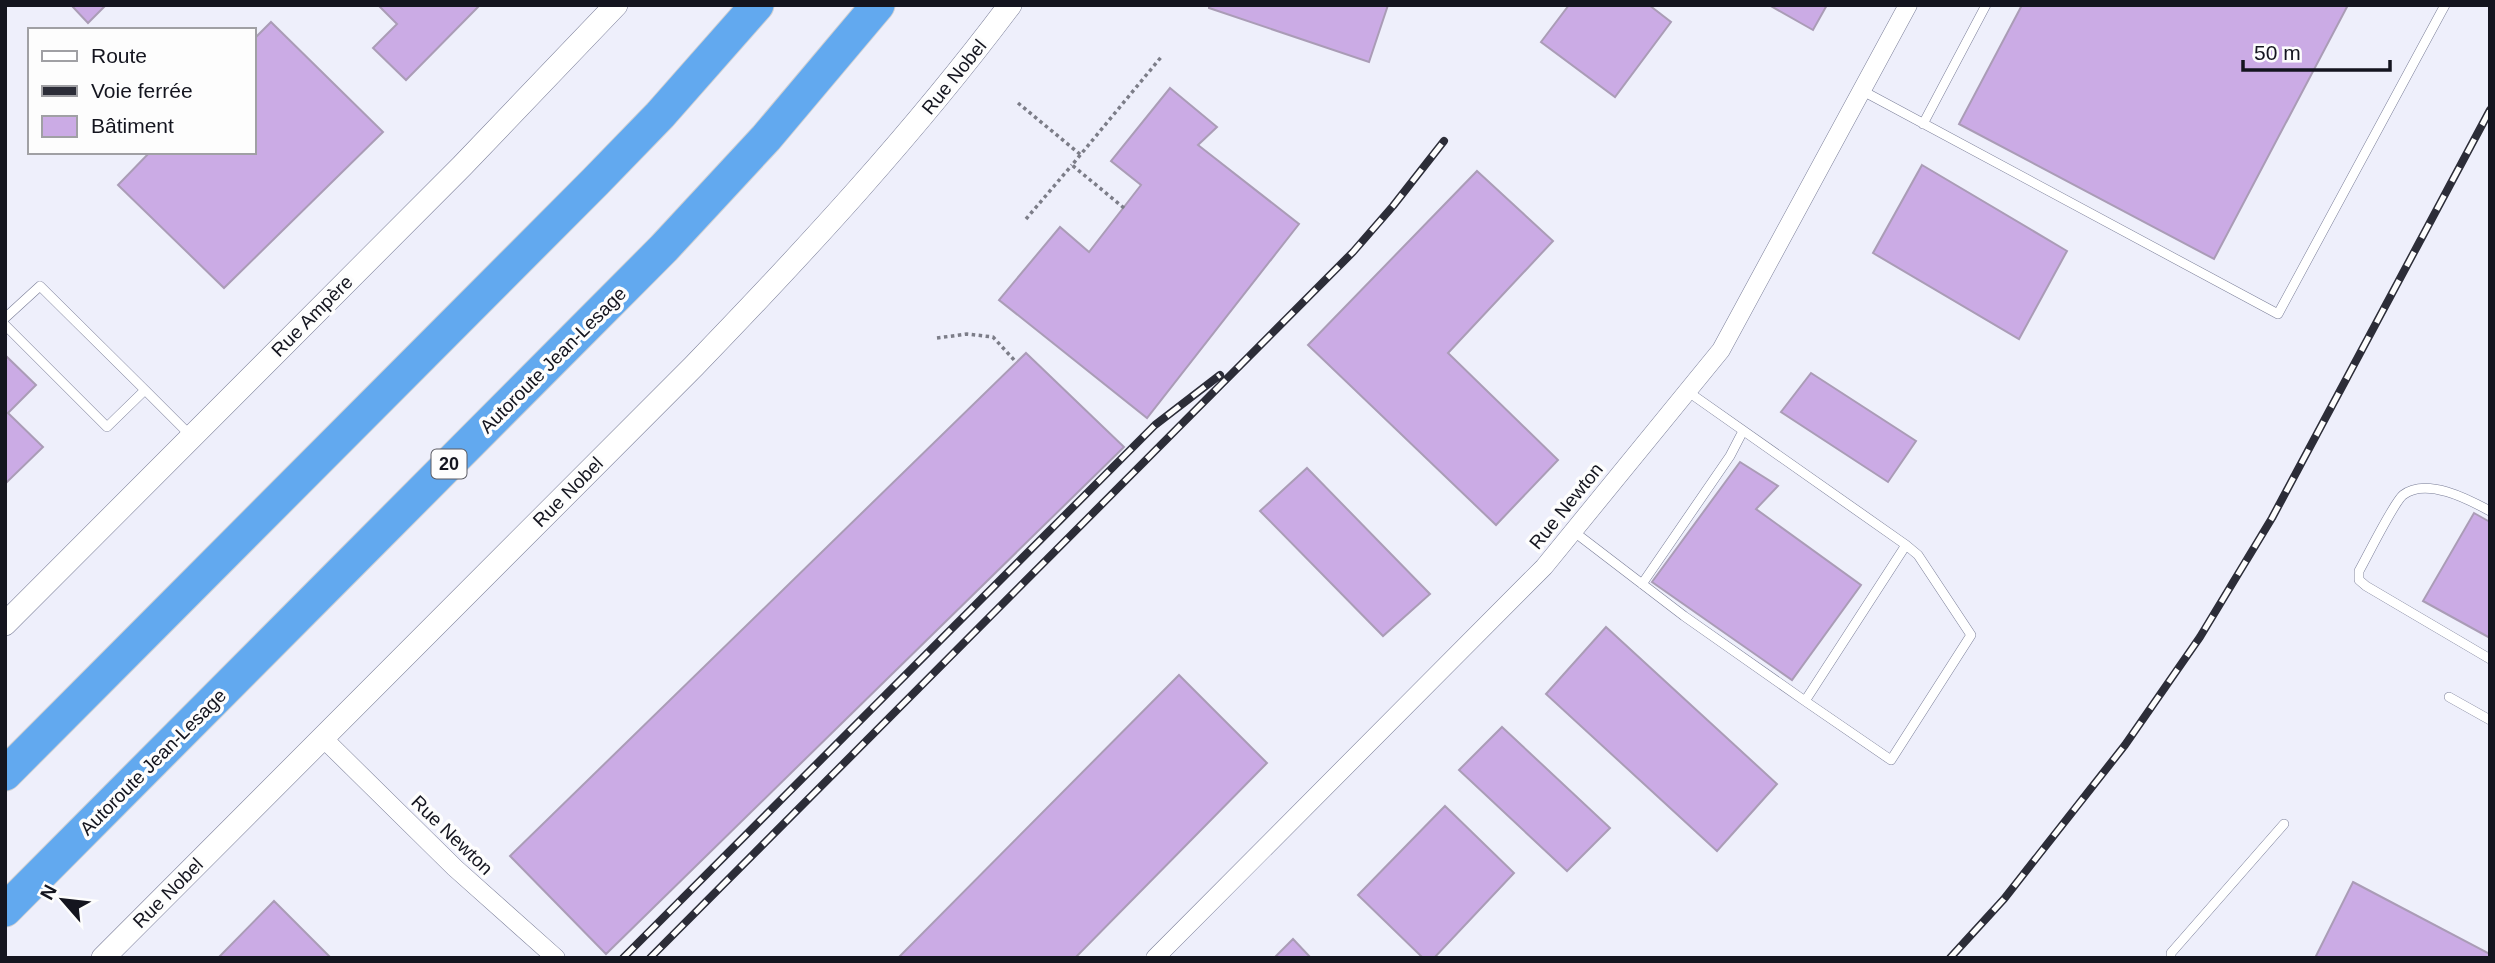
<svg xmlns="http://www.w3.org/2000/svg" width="2495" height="963" viewBox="0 0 2495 963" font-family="Helvetica,sans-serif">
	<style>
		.building { fill: #cbabe5; stroke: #aa9cb6; stroke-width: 2 }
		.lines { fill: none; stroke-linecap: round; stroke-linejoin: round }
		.service-casing { stroke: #797d97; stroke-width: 10 }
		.minor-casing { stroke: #797d97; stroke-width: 19 }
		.tertiary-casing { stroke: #797d97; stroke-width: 24 }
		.motorway-casing { stroke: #d0d0d2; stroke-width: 35 }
		.path { stroke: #7c7d88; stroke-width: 3.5; stroke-dasharray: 3.5 3.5; stroke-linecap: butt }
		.service { stroke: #fff; stroke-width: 9 }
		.minor { stroke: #fff; stroke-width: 18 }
		.tertiary { stroke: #fff; stroke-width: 23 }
		.motorway { stroke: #62a9ef; stroke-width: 33 }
		.rail-casing { stroke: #2c2d38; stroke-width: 8 }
		.rail { stroke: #fdfdfd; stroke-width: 5; stroke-dasharray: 16; stroke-linecap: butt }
		.labels { text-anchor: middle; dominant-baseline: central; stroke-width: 7; stroke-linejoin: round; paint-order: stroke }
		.shield { fill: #fdfdfd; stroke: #5a5b62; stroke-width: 2 }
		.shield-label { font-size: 18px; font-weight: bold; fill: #14151f }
		.street-label { font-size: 19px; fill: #14151f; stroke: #fdfdfd }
	</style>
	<rect width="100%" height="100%" fill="#eeeffb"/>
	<path class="building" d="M71,5H106L88,23Z
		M378,5H480L406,80L373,48L397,24Z
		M1209,5H1388L1369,62L1209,8Z
		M1569,5H1649L1671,22L1615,97L1541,42Z
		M1769,5H1827L1813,30Z
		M2022,5H2348L2214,259L1959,124Z
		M271,22L383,132L224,288L118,185L150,152H254V39Z
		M1170,88L1217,127L1198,145L1299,224L1147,418L999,300L1060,227L1089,252L1141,185L1111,161Z
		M1922,165L2067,251L2019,339L1873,253Z
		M1477,171L1553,241L1448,353L1558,460L1496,525L1308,345Z
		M1026,353L1124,447L606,954L510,856Z
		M5,355L36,385L8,413L43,447L5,484Z
		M1811,373L1916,441L1888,482L1781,412Z
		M1740,462L1778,486L1756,509L1861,585L1792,680L1652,582Z
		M1307,468L1430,594L1383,636L1260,511Z
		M2474,513L2490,522V638L2423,601Z
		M1606,627L1777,784L1717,851L1546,694Z
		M1179,675L1267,763L1075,958H898Z
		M1502,727L1610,828L1567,871L1459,770Z
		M1445,806L1514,873L1434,958H1423L1358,895Z
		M2353,882L2490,954V958H2315Z
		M274,901L331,958H218Z
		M1293,939L1311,958H1274Z"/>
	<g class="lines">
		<g class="service-casing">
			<path id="service" d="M1861,90L2278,314L2445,5
				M1923,124L1986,5
				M5,318L40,286L145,390L107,427L5,325
				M145,390L191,436
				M1687,391L1906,545L1918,555L1971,635L1891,760L1805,701
				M2490,511C2468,499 2426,477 2403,495C2394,502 2367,557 2359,571V580L2366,586L2490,659
				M1573,531L1684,616L1805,701L1906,545
				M1642,584L1730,456L1743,431
				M2449,697L2490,720
				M2171,958V953L2284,824"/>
		</g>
		<g class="minor-casing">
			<path id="minor" d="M323,738L455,868L556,958
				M1155,958L1544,567L1721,350L1908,5"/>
		</g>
		<g class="tertiary-casing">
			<path id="tertiary" d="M5,624L462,166L616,5
				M103,958L694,366C806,250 914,133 1010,5"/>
		</g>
		<g class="motorway-casing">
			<path id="motorway" d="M5,774L595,182L660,115L757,5
				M5,910L664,248L766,138L878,5"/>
		</g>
		<path class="path" d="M1018,103L1081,155
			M1124,208L1072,165L1162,56
			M1026,219L1072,165
			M937,338L967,334L993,337L1016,362"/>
		<use href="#service" class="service"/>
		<use href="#minor" class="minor"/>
		<use href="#tertiary" class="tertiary"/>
		<use href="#motorway" class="motorway"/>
		<g class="rail-casing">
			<path id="rail" d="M623,958L1155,425L1220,375
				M650,958L1353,252L1393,206L1444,141
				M1950,958L2004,899L2125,745L2200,637L2272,518L2490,110"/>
		</g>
		<use href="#rail" class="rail"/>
	</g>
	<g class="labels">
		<rect class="shield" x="431.5" y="449.5" width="35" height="29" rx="5"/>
		<g class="shield-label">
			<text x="449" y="464">20</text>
		</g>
		<g class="street-label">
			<text transform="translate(954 77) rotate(-51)">Rue Nobel</text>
			<text transform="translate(312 316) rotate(-45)">Rue Ampère</text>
			<text transform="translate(553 360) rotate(-45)">Autoroute Jean-Lesage</text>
			<text transform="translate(568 492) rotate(-45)">Rue Nobel</text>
			<text transform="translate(1566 506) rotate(-51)">Rue Newton</text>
			<text transform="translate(153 762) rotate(-45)">Autoroute Jean-Lesage</text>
			<text transform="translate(452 835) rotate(44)">Rue Newton</text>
			<text transform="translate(168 893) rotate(-45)">Rue Nobel</text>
		</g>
	</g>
	<rect width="2495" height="963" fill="none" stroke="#14151f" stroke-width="14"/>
	<rect x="28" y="28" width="228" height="126" fill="#fdfdfd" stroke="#a0a0a4" stroke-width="2"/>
	<rect x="42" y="51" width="35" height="10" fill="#ffffff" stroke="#a0a0a4" stroke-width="2"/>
	<text x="91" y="63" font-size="21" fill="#14151f">Route</text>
	<rect x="42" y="86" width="35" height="10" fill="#2c2d38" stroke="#a0a0a4" stroke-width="2"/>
	<text x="91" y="98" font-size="21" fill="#14151f">Voie ferrée</text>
	<rect x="42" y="116" width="35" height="21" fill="#cbabe5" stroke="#a0a0a4" stroke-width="2"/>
	<text x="91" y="133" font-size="21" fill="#14151f">Bâtiment</text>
	<g transform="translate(63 900) rotate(298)" stroke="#fdfdfd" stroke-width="5" paint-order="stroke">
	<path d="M0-5L12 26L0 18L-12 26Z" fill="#14151f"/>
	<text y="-10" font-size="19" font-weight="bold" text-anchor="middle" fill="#14151f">N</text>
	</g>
	<path d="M2243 60v10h147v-10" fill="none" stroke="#14151f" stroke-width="3.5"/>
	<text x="2254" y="60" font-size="21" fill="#14151f" stroke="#fdfdfd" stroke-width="5" paint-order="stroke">50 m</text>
</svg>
